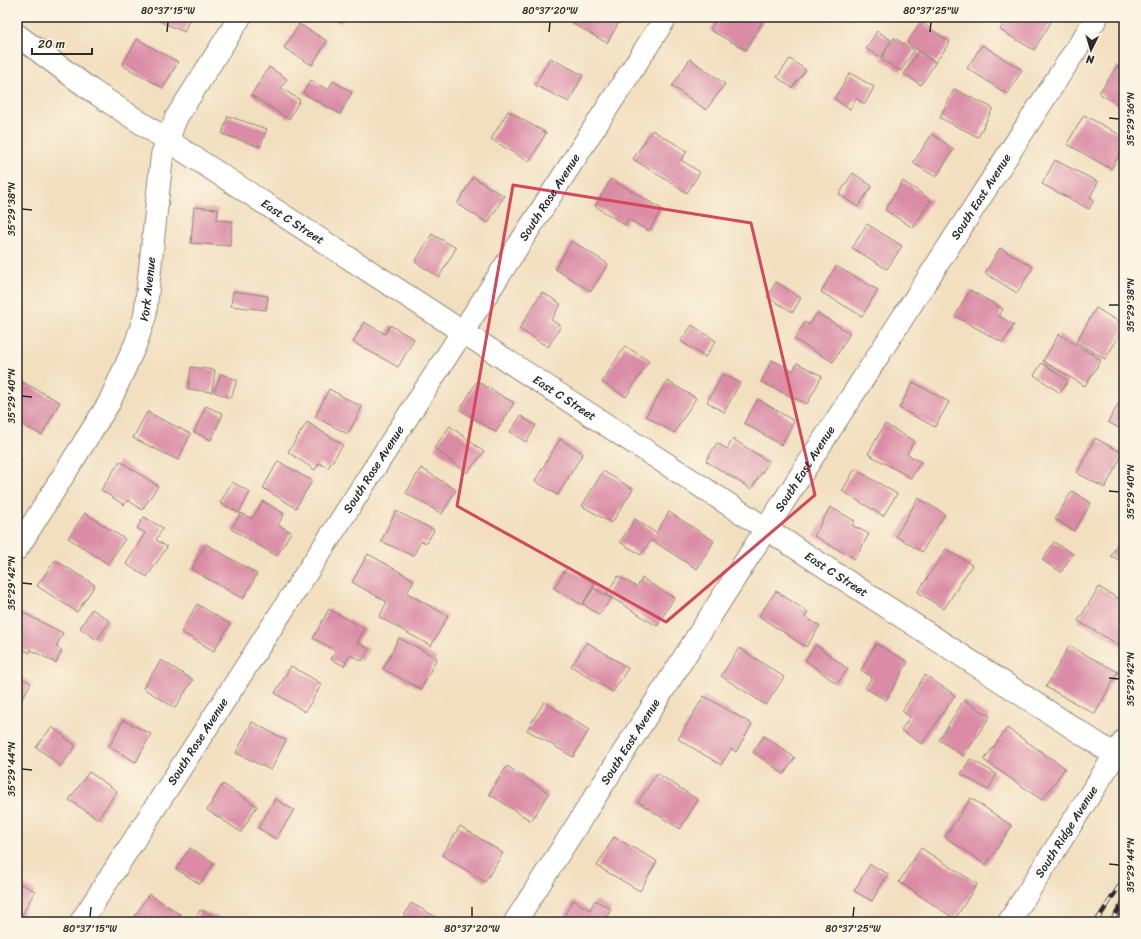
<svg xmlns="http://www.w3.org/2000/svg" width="1141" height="939" viewBox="0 0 1141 939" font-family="Sriracha,sans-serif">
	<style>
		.building { fill: #da8ca6 }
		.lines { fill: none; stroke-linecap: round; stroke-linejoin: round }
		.minor-casing { stroke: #8e8575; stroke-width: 24 }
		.minor { stroke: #fff; stroke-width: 22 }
		.rail-casing { stroke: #2b2b2b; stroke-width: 4.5 }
		.rail { stroke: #fcf5e5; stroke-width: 3; stroke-dasharray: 9; stroke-linecap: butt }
		.marked { fill: none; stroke: #d1495b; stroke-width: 3; stroke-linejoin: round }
		.ticks { fill: none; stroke: #2b2b2b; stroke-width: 1.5 }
		.labels { text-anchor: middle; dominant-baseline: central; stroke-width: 3; stroke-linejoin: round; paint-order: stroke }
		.street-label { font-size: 12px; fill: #2b2b2b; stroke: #fcf5e5 }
		.neatline { fill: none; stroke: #2b2b2b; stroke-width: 1.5 }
		.ticks-label { font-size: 10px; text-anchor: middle; fill: #2b2b2b }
	</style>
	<rect width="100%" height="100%" fill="#fcf5e5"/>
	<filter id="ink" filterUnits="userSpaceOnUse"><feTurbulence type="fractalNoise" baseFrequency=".025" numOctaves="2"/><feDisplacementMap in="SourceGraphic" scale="8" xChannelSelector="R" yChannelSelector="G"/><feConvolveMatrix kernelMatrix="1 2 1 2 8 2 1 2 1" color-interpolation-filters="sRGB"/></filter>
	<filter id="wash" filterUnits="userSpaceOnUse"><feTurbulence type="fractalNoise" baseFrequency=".012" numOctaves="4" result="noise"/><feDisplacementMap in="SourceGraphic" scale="16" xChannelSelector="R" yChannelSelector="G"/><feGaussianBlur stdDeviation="0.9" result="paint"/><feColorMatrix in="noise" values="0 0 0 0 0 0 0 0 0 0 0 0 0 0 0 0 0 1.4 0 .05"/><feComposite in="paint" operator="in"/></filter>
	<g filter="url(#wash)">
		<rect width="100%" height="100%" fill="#f2dfbf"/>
		<g id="blocks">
			<path class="building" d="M150,17H190L184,32Z
				M331,17H345L341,23Z
				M576,17H622L607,43L572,23Z
				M717,17H755L763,21L746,50L710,30Z
				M1008,17H1042L1051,22L1034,50L1000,30Z
				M921,22L950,42L936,62L907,43Z
				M299,24L327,41L312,65L284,48Z
				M877,31L891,40L881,57L866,49Z
				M894,38L914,50L901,71L881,59Z
				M137,39L178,62L163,88L122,65Z
				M982,45L1022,70L1007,94L967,68Z
				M918,52L935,63L921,85L904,74Z
				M550,58L583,75L569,102L535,85Z
				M690,59L725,84L706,110L672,86Z
				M790,59L806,70L792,88L777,77Z
				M1117,66L1124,70V109L1099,93Z
				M269,67L287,79L281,88L300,100L289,119L251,95Z
				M850,73L874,87L865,104L856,98L850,109L834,99Z
				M311,80L328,90L333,81L352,92L340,114L303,93Z
				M954,89L993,108L978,137L940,118Z
				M508,111L546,133L529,162L491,139Z
				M1084,115L1124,137V157L1120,154L1111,169L1067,144Z
				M228,116L267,129L260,147L222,134Z
				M652,130L687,151L681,160L700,172L687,193L633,159Z
				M932,134L954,149L936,177L913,163Z
				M1055,160L1098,182L1090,197L1094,200L1089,209L1042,184Z
				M853,173L872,186L858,207L839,194Z
				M473,177L504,196L488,223L457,204Z
				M611,179L662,209L649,231L628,219L625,225L595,206Z
				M903,181L931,200L913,228L885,210Z
				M194,207L218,209L217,220L232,221L230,246L191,243Z
				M867,224L902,246L887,269L852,248Z
				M432,234L456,248L439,277L415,262Z
				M572,241L608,264L591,291L555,269Z
				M1000,248L1033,267L1017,293L985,273Z
				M836,266L878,290L862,316L821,292Z
				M776,282L801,298L793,312L767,297Z
				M970,290L1003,309L999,316L1014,325L1003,343L955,316Z
				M233,291L268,296L266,310L231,306Z
				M542,292L561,304L551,320L561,326L548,347L519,329Z
				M1096,308L1124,325V328L1105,359L1076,342Z
				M817,313L850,333L833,362L794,339L805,322L809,325Z
				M364,322L385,334L390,325L414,339L398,367L353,342Z
				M692,325L716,341L705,357L681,341Z
				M1059,334L1101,360L1085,386L1043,361Z
				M625,346L649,361L626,397L602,382Z
				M772,360L793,371L797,363L822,376L807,404L761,382Z
				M1042,363L1068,381L1060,393L1034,375Z
				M191,367L215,370L212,392L188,389Z
				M221,374L237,380L231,398L214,392Z
				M723,374L740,383L724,412L707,402Z
				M17,379L60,402L42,435L17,422Z
				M477,381L514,403L496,432L460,410Z
				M667,381L696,398L674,433L646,416Z
				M913,382L949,402L935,427L899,408Z
				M329,389L362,407L348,434L315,417Z
				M758,399L794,421L781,445L744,423Z
				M1120,401L1124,403V431L1108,422Z
				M206,406L223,414L211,440L194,432Z
				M147,412L191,434L178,460L133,438Z
				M521,416L536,426L526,442L510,432Z
				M307,422L343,445L328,468L319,463L315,470L288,452Z
				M885,424L914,441L907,454L921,462L911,478L868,454Z
				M450,426L484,452L467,473L434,448Z
				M1095,438L1123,453L1105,488L1077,473Z
				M560,439L583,453L558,495L535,481Z
				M733,439L769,462L751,489L706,461L717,443L727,449Z
				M17,458L22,461L17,468Z
				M120,461L158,486L142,510L128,500L124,505L101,490Z
				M278,461L312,481L296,508L263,488Z
				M421,468L456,490L442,514L406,493Z
				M855,469L897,494L883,516L842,491Z
				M603,471L633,489L612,523L582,506Z
				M232,482L250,492L239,513L220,503Z
				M1072,491L1091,503L1074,531L1055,519Z
				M918,498L945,514L922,552L896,536Z
				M263,501L284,514L278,525L291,532L277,556L231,529L241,513L252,519Z
				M830,507L855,521L852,525L869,534L855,559L814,536Z
				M396,511L434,530L427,543L421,541L413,556L381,541Z
				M669,512L714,541L697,569L651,540L641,555L620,542L635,519L656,533Z
				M85,513L125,539L108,564L68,538Z
				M144,517L163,528L156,540L167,547L147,577L126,564L145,533L137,528Z
				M1124,533V562L1111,556Z
				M1054,542L1073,554L1061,572L1042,560Z
				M206,544L257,574L243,599L191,569Z
				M946,549L972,565L944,609L918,592Z
				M368,554L414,580L407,593L448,616L431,646L379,617L387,602L352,582Z
				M55,560L95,585L77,612L37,586Z
				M567,567L595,584L582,605L554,588Z
				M618,576L637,587L642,578L674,598L657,626L606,594Z
				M1099,587L1124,602V648L1078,621Z
				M594,588L611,599L599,615L583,604Z
				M776,591L808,612L805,617L820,626L806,647L759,616Z
				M197,604L230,624L214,651L181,632Z
				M92,609L110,621L97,640L80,628Z
				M329,609L365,629L357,642L369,649L362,661L350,655L344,666L331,659L336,651L313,638Z
				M20,611L63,633L56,647L62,650L56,663L31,650L30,653L17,646V617Z
				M399,638L437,658L421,689L383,669Z
				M587,642L628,668L613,692L571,666Z
				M876,644L908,662L886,700L865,688L872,677L861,670Z
				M816,645L848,669L837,684L805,660Z
				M1069,646L1118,672L1095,714L1046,687Z
				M739,648L784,677L766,705L721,676Z
				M161,660L193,680L175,708L143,688Z
				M291,666L322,684L305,712L275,693Z
				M17,675L31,683L17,708Z
				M925,675L955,695L922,744L901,730L910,717L902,711Z
				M704,696L752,724L736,752L731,749L721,765L678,739Z
				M964,700L990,716L964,756L939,740Z
				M544,702L589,730L573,757L527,730Z
				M123,720L151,734L136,762L109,747Z
				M252,722L286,740L271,770L236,753Z
				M52,727L76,746L61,766L36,747Z
				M1007,728L1065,768L1042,800L984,760Z
				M764,736L795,758L784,774L753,752Z
				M970,759L997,774L988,790L961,774Z
				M507,766L549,793L531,821L489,794Z
				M89,772L117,791L98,819L69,800Z
				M657,773L698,800L680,829L638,802Z
				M223,784L257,806L241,832L207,810Z
				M971,798L1012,826L986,865L945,837Z
				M275,799L294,810L276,839L258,828Z
				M460,826L503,853L485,882L442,855Z
				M614,837L657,861L640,891L597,866Z
				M190,848L214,863L200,884L176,869Z
				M921,848L977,884L955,919L899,882Z
				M870,864L888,874L872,901L854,891Z
				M17,882L35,891L21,917L17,915Z
				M149,894L181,915L176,922H131Z
				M573,900L590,910L595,900L611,909L604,922H561Z
				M411,903L445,922H401Z
				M200,910L222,919L220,922H194Z"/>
		</g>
	</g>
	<g filter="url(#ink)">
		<use href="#blocks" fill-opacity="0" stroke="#8e8575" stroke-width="1"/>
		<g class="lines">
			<g class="minor-casing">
				<g id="minor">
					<path id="s1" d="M17,35L91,90L167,140L1115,755"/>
					<path id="s2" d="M17,549L109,403L136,343L145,316L162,155L176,118L240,17"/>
					<path id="s3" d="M81,922L666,17"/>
					<path id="s4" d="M515,922L775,515L1097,17"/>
					<path id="s5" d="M1009,922L1124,741"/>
				</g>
			</g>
			<use href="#minor" class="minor"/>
			<g class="rail-casing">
				<path id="rail" d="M1096,922L1124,879
					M1111,922L1124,901"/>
			</g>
			<use href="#rail" class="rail"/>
		</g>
	</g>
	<path class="marked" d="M513,185L751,223L815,495L666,622L457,506Z"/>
	<path class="ticks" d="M167,32L168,22M549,32L550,22M930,32L931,22M1109,118L1119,119M22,209L32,210M1109,305H1119M22,396L32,397M1109,491L1119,492M22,583L32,584M1109,678L1119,679M22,769L32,770M1109,864L1119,865M90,917L91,907M472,917V907M853,917L854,907"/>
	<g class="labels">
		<g class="street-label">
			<text stroke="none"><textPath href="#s4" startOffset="862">South East Avenue</textPath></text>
			<text stroke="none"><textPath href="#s3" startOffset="863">South Rose Avenue</textPath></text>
			<text stroke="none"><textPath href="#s1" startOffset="333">East C Street</textPath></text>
			<text stroke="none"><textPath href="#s2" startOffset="294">York Avenue</textPath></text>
			<text stroke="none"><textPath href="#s1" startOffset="657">East C Street</textPath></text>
			<text stroke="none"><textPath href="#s4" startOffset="538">South East Avenue</textPath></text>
			<text stroke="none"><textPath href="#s3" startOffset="539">South Rose Avenue</textPath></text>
			<text stroke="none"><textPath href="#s1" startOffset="981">East C Street</textPath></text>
			<text stroke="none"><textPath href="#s3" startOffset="215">South Rose Avenue</textPath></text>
			<text stroke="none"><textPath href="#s4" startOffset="214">South East Avenue</textPath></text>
			<text stroke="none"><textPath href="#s5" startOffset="107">South Ridge Avenue</textPath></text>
		</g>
	</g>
	<rect width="1141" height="939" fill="none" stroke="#fcf5e5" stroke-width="44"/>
	<g transform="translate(1091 50) rotate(185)" stroke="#fcf5e5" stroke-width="3" paint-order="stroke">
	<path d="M0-3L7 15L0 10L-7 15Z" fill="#2b2b2b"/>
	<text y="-6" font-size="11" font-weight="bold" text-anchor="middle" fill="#2b2b2b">N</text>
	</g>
	<path d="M32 48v6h60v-6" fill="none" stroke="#2b2b2b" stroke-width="2"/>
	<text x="38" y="48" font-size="12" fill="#2b2b2b" stroke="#fcf5e5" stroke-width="3" paint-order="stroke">20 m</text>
	<rect x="22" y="22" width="1097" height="895" class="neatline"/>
	<g class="ticks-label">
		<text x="168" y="14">80°37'15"W</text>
		<text x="550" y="14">80°37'20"W</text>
		<text x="931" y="14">80°37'25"W</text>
		<text transform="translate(1130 119) rotate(-90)" y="4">35°29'36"N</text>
		<text transform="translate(11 209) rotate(-90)" y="4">35°29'38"N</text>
		<text transform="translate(1130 305) rotate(-90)" y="4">35°29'38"N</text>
		<text transform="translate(11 396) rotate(-90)" y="4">35°29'40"N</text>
		<text transform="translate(1130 492) rotate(-90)" y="4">35°29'40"N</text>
		<text transform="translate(11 583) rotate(-90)" y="4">35°29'42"N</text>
		<text transform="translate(1130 679) rotate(-90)" y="4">35°29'42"N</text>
		<text transform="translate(11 769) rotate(-90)" y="4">35°29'44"N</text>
		<text transform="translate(1130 865) rotate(-90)" y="4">35°29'44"N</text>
		<text x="90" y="932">80°37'15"W</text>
		<text x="472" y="932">80°37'20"W</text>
		<text x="853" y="932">80°37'25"W</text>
	</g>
</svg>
